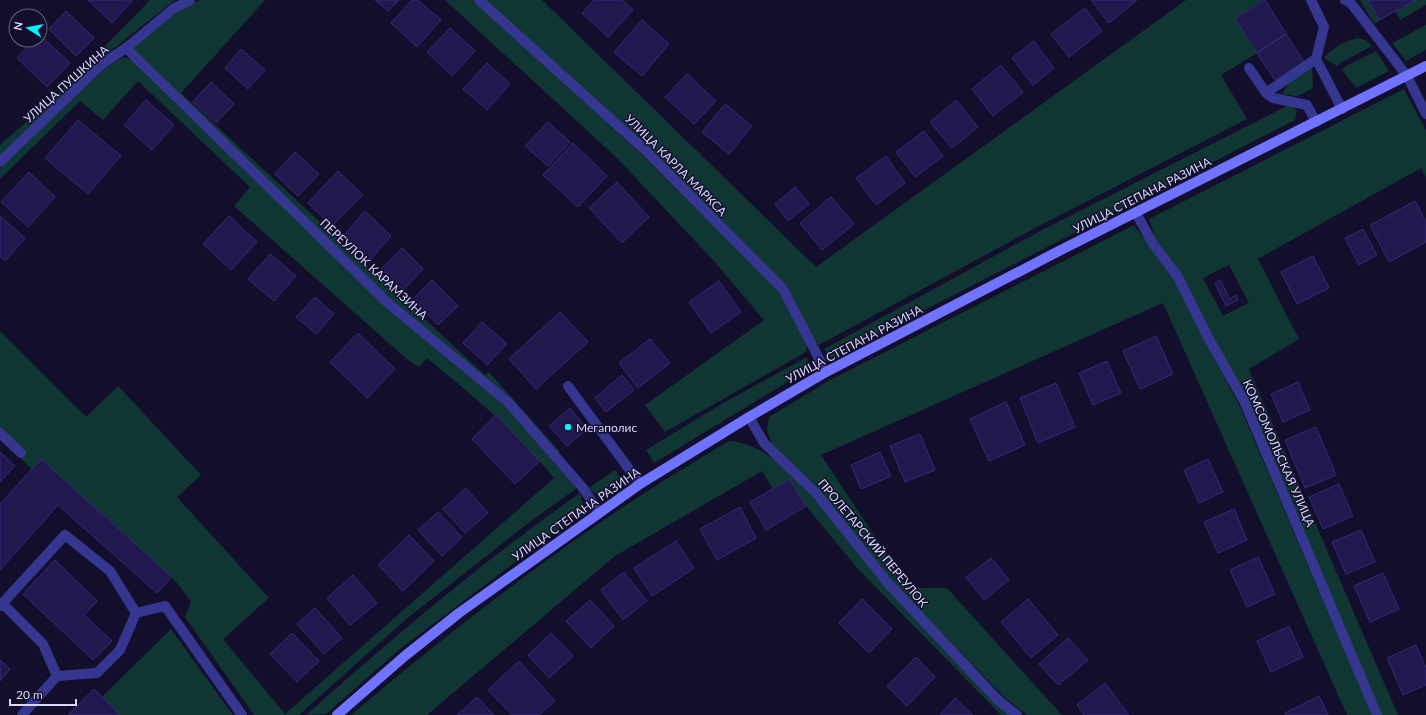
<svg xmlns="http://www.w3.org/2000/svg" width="1426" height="715" viewBox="0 0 1426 715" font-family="Lato,sans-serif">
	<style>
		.green { fill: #103633; fill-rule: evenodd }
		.building { fill: #21184e; stroke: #35287c }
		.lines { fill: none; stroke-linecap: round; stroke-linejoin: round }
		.lane { stroke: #35368f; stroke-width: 10 }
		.street { stroke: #35368f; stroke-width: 10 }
		.secondary { stroke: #6f73ff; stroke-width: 10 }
		.poi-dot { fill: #04f2ff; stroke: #120e2b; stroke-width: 1.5 }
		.labels { text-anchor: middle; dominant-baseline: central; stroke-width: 3; stroke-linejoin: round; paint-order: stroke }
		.street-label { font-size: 12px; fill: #dbd8ff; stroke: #120e2b }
		.poi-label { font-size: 12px; fill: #dbd8ff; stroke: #120e2b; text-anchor: start }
	</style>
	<rect width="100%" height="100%" fill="#120e2b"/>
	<path class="green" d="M150,0H175L99,60L0,156V145L59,93Z
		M199,0H265L181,93L485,375L489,372L560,452H557L391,302L133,48L175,14Z
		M445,0H475L642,155L780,291L807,346L806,352L665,432L645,405L764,320L713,260L617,158Z
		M483,0H542L816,267L1186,0H1263L1235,18L1257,53L1221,75L1247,119L1039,226L819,345L815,340L787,287L699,201L649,147Z
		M1360,0H1426V5L1400,20L1395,11L1374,24Z
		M1426,25V50L1406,61L1392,43Z
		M1357,38L1366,40L1372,46L1342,62L1337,66L1324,58C1333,47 1343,42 1357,38Z
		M1376,51L1389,71L1356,88L1342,70L1346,66Z
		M124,57L133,60L504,404L577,488L531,521L405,620L299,715H254L185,617L191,601L172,577L41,459L32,469L0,439V331L86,417L118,386L201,475L177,497L269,598L223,639L285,714L554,478C517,432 472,395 427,358L419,367L408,360L234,206L250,187L138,81L103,120L80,101L0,179V168L106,67Z
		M1312,67L1313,88L1297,96L1282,94L1290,81Z
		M1404,89L1426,130V177L1421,168L1258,259L1299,339L1249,369L1398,715H1381L1247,399L1156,240L1149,219ZM1229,265L1249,303L1223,316L1203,278Z
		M1287,106L1293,107L1297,111L1295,120L831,358L824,349L1042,230Z
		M1134,225L1175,280L1206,343L1240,407L1372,715H1347L1163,303L821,455L909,588H947L1062,715H1027L1003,696L890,580L772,444L767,430L769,417L830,380Z
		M807,357L809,369L654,463L646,450L723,403Z
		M729,441C764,443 790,473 814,496L1010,715H1001L858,569L806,506L790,479L773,489L762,471L615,556L427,715H351C445,635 543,559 646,492C673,474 701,458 729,441Z
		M615,470L624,483L600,498L589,488Z
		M580,493L584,510L400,649L326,714L306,715C394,637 483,561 580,493Z
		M171,629L233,715H120L102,697Z"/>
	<path class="building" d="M88,0H133L112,23Z
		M375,0H399L388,11Z
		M412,0H418L441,20L417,47L391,23Z
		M594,0H622L633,10L608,37L582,13Z
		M1091,0H1137L1109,23Z
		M1265,0L1286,34L1257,53L1235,18Z
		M1368,0H1416L1379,20Z
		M1085,8L1102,31L1069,57L1051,34Z
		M66,11L94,38L76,56L49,29Z
		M642,20L669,44L642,76L614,52Z
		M450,28L475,51L452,76L427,52Z
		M1286,34L1304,62L1275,80L1257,53Z
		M40,35L70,63L47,87L17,58L34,40H40Z
		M1034,41L1054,68L1033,85L1012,58Z
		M241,49L265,70L248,89L225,68Z
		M487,63L510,84L487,110L463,89Z
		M1001,65L1023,92L993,116L972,89Z
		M687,74L716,101L694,124L665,97Z
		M211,82L234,104L216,123L193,102Z
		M146,100L174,125L152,150L124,125Z
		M956,100L978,127L952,148L930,122Z
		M725,104L752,126L729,154L702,132Z
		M78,120L121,156L88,194L45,158Z
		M548,122L570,142L548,166L525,146Z
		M924,131L943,156L915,177L896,152Z
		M573,143L607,176L578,207L543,175Z
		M295,152L319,174L298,196L275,174Z
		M886,156L905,183L876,205L856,178Z
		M338,171L363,195L332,226L308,203Z
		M29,172L55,197L28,227L1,202Z
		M617,182L649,217L622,243L589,208Z
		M795,187L809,204L788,221L775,204Z
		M831,197L854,224L822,250L800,223Z
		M1415,201L1426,222V242L1389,262L1370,225Z
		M365,211L391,236L369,261L343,236Z
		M0,216L25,238L5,261L0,256Z
		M229,216L257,242L231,270L203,244Z
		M1363,229L1377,255L1359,265L1345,238Z
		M402,248L423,269L403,290L381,269Z
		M270,254L296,276L274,301L248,279Z
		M1313,256L1329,288L1297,304L1281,272Z
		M432,280L458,306L438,325L413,299Z
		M1220,280L1230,299L1236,295L1238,300L1226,306L1215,283Z
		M719,281L741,312L711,333L689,302Z
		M315,297L334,314L316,334L296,317Z
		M560,312L588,342L536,389L509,359Z
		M482,322L507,344L487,365L463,343Z
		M358,333L395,369L367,398L330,362Z
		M1156,336L1173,374L1140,389L1123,351Z
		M650,339L670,363L638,388L619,363Z
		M1107,361L1121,393L1093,405L1079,373Z
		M622,375L634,390L606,412L595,398Z
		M1298,382L1310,410L1283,422L1271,394Z
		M1056,383L1075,427L1038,443L1020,398Z
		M1006,402L1025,445L989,461L970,419Z
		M570,408L587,429L567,446L549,426Z
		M496,415L540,461L515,484L472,439Z
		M1316,427L1336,475L1305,488L1285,440Z
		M920,434L935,470L905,482L890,446Z
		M0,452L15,466L0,482Z
		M880,452L891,476L861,489L851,465Z
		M41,459L172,577L157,593L58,505L0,570V504Z
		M1208,459L1223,492L1199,503L1184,470Z
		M790,479L806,506L766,530L750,502Z
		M1339,484L1353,516L1323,529L1309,497Z
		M466,488L488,513L465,533L443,509Z
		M740,507L756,538L717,560L700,529Z
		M1234,509L1247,540L1218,553L1204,522Z
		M438,512L462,537L442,556L418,530Z
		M1361,530L1375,562L1346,574L1332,542Z
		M409,535L434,561L403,591L378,565Z
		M676,541L694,568L652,596L634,568Z
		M1258,557L1275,594L1247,607L1230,570Z
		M991,558L1009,580L984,600L966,577Z
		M55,560L97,601L84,615L112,641L93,660L23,594Z
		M624,572L647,601L623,620L601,590Z
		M1383,573L1399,609L1370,622L1354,586Z
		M353,575L377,603L350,625L327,598Z
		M862,599L892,629L869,653L839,623Z
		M1028,599L1058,635L1031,658L1001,622Z
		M590,600L614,626L591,648L566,621Z
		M315,608L342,638L324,654L297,624Z
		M1289,626L1303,657L1271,672L1257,641Z
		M292,633L319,661L297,682L270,654Z
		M551,633L573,656L549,678L528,655Z
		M1068,638L1088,660L1058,685L1039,664Z
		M1416,645L1426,668V685L1403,695L1387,658Z
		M916,657L935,677L907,706L887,686Z
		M0,660L10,669L0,681Z
		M519,661L555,701L539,715H512L488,690Z
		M1105,683L1129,715H1084L1077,705Z
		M94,689L120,715H68Z
		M1319,696L1328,715H1285V713Z
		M477,697L494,715H457Z
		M955,698L973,715H940Z"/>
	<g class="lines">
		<path class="lane" d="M1311,0L1324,27L1316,59L1342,109
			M1249,68L1266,93L1273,98L1307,105L1316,122
			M1266,93L1316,59
			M568,386L640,484
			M0,433L21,453
			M2,603L43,644L57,676L97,673L120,650L136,613
			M0,606L65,535L110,571L136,613L165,606L242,715
			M22,715L57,676"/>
		<path class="street" d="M479,0L646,151L783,289L826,372
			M1345,0L1350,2L1407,76L1426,114
			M126,48L389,304L508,402L583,488L599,512
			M0,162L102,64L126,48L173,9L190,0
			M1136,213L1153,244L1178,277L1210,341L1244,401L1377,715
			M749,417L764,443L816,493L887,582L998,700L1017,715"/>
		<path class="secondary" d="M337,715L406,655L459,613L640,484L749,417L826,372L1055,253L1426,66"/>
	</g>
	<circle class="poi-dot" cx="568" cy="427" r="4"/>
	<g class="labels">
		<g class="street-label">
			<text transform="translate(66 84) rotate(-42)">УЛИЦА ПУШКИНА</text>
			<text transform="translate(676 165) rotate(45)">УЛИЦА КАРЛА МАРКСА</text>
			<text transform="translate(1142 195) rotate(-27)">УЛИЦА СТЕПАНА РАЗИНА</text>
			<text transform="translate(374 269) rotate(43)">ПЕРЕУЛОК КАРАМЗИНА</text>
			<text transform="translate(854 344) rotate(-28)">УЛИЦА СТЕПАНА РАЗИНА</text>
			<text transform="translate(1279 453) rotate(66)">КОМСОМОЛЬСКАЯ УЛИЦА</text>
			<text transform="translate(576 514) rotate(-35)">УЛИЦА СТЕПАНА РАЗИНА</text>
			<text transform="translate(873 543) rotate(50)">ПРОЛЕТАРСКИЙ ПЕРЕУЛОК</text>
		</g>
		<g class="poi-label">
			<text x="576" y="427">Мегаполис</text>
		</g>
	</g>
	<g transform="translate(28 28) rotate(281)"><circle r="19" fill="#120e2b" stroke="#625f80"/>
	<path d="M0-3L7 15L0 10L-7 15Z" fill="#04f2ff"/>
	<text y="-6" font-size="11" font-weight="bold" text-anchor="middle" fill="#dbd8ff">N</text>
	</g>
	<path d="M10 699v6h66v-6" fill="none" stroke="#dbd8ff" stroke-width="2"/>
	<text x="16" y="699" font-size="12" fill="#dbd8ff" stroke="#120e2b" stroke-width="3" paint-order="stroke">20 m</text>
</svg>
